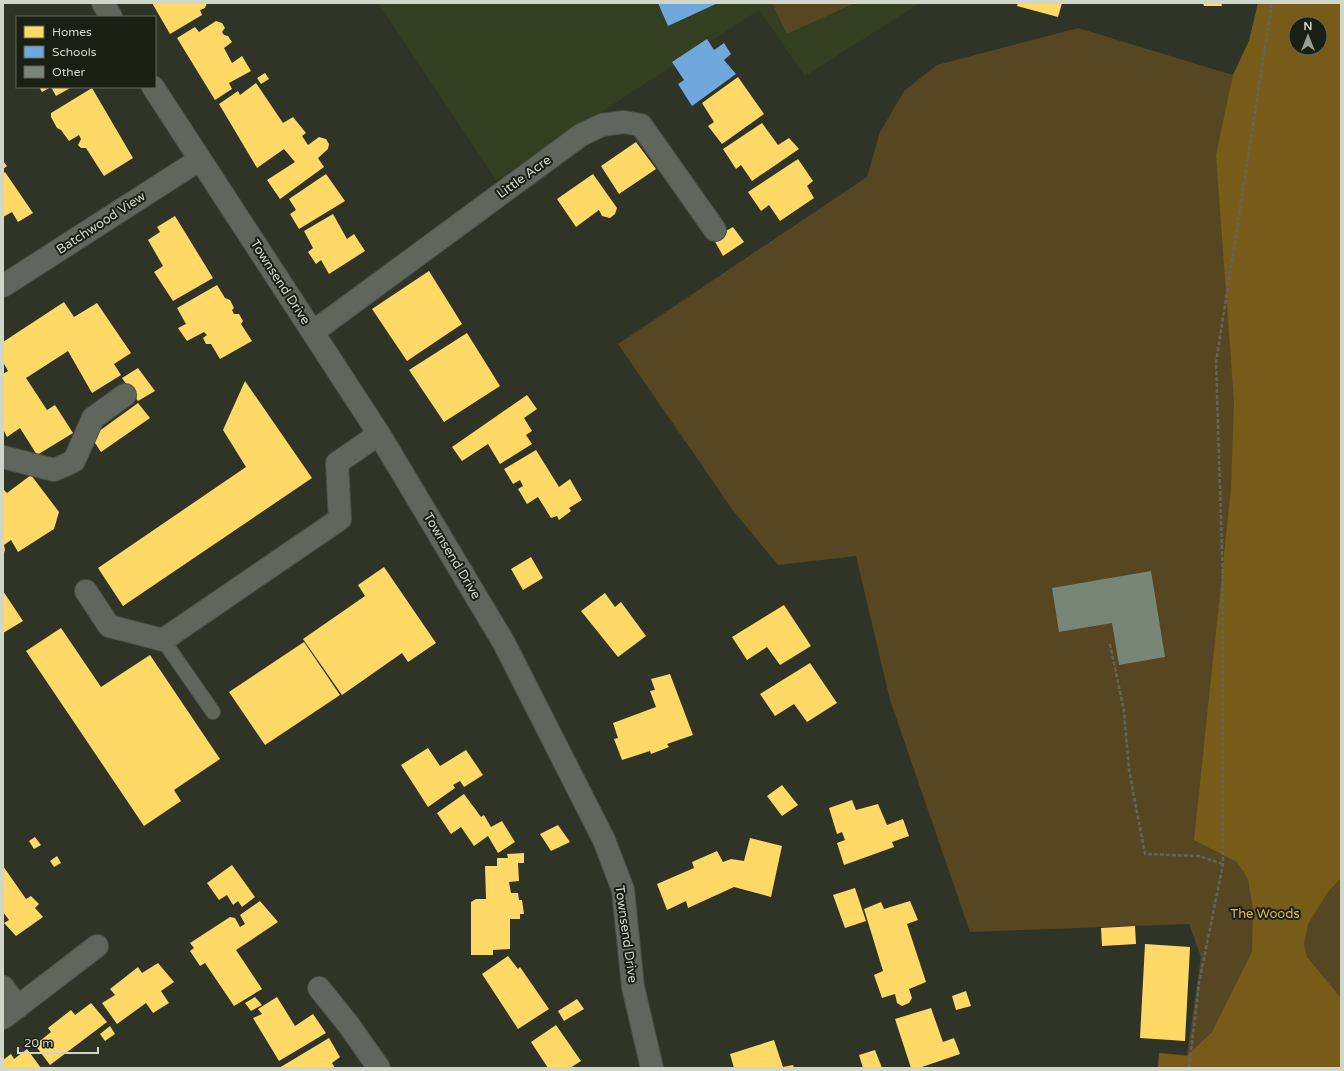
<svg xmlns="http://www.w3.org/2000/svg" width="1344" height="1071" viewBox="0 0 1344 1071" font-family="'Varela Round',sans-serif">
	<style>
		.built { fill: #343f22 }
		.green { fill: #574622; fill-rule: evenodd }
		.forest { fill: #775c19; fill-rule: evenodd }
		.homes { fill: #ffd966 }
		.schools { fill: #6fa8dc }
		.building { fill: #788676 }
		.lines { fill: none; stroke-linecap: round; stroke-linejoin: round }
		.lane-casing { stroke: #4b5044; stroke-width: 16 }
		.street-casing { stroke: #4b5044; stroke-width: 24 }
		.path { stroke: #60645b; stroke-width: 2.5; stroke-dasharray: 4 2; stroke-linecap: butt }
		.lane { stroke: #60665b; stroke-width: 14 }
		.street { stroke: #60665b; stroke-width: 22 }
		.labels { text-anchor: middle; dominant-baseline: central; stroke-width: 4; stroke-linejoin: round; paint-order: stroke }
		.street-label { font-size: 13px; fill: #d1d7c8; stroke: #1a1f14 }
		.park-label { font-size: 13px; fill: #e6b756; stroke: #1a1f14 }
	</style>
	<rect width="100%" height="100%" fill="#2f3426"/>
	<path class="built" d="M378,3H920L805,76L759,10L496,180Z"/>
	<path class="green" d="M772,3H855L787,34Z
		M1258,3H1341V1068H1158L1159,1053L1187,1055L1201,957L1189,924L970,932L890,700L856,556L778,565L732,509L618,344L867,177L880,132L904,91L937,65L1078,28L1233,75L1249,41ZM1296,24H1320V48H1296Z"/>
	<path class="forest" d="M1258,3H1341V878L1327,893L1308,924L1304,944L1307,957L1341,998V1068H1158L1159,1053L1187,1056L1212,1032L1252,952L1253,909L1248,879L1237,862L1194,840L1231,489L1234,400L1216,155L1233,75L1249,41ZM1296,24H1320V48H1296Z"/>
	<path class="homes" d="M152,3H207L205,8L200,10L202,15L170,34Z
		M1018,3H1062L1058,17L1017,6Z
		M1203,3H1221L1222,6H1204Z
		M216,21L222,23L225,28L222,32L224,35L228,36L232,42L224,48L232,63L242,56L251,71L229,83L232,89L215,100L177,38L195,27L199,32Z
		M265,73L269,79L261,84L257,78Z
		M738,77L764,114L722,144L708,126L714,122L702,103Z
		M256,83L283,123L293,117L306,133L302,136L308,145L319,137L326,139L329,144L328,149L318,158L324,167L280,199L267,180L295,162L284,149L257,168L219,104L238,91L240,95Z
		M39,87H72L56,96L51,87L42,92Z
		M92,88L133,158L104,176L86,148H81L78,145L81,139L79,135L69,141L61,130L57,128L51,117V113Z
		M762,123L778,145L789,138L799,149L752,181L741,165L736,169L723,149Z
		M636,142L656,169L619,194L601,166Z
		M798,159L813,181L807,186L814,198L780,221L769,205L761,211L748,192Z
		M3,161L7,166L3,169Z
		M5,172L33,213L18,222L12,212L3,217V174Z
		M326,174L345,201L299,229L290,214L296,210L289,199Z
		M593,174L617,208L615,214L610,218L602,216L599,210L576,227L557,199Z
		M333,214L347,239L354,234L365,251L329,274L321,260L316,264L308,252L313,248L304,231Z
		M175,216L213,278L173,301L154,272L163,266L148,240L160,232L157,227Z
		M733,227L744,242L723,256L713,238Z
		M429,271L462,324L407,361L372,309Z
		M217,285L225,298L230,300L234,308L232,310L234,314H239L243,321L241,324L252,341L220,359L211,344H206L203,338L207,335L204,332L187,341L178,328L186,324L177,308Z
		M64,302L74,317L97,303L131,353L114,364L121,375L92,393L68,351L26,378L47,410L55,405L73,433L37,455L20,428L7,437L3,429V374L8,371L3,362V342Z
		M467,333L500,386L444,422L409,370Z
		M138,368L155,391L138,401L122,378Z
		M245,381L312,478L123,606L98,568L246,467L223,430Z
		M527,395L537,409L524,418L532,431L526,435L532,444L500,464L488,444L462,461L452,447Z
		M138,403L150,418L101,452L91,437Z
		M536,450L559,487L570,479L582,500L569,508L571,511L559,520L557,516L551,518L538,497L527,504L518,489L523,486L520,480L513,484L504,469Z
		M31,475L59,512L54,529L18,552L11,540L4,545L5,550L3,556V489L7,493Z
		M531,557L543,578L523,590L511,569Z
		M384,567L436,643L408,662L402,653L342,695L303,639L365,596L358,585Z
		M3,591L23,621L3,633Z
		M605,593L615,607L621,602L646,636L618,657L581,611Z
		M784,605L811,646L780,665L767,647L747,660L732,637Z
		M61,628L101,687L150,655L220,759L174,790L181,801L144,826L26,651Z
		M304,642L340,695L265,745L229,692Z
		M810,663L837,703L807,722L794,704L775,716L760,694Z
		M670,674L693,735L667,744L669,747L651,754L650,751L622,760L614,739L618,738L613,723L656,707L650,691L655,690L651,679Z
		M428,748L440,766L466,750L483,775L464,787L460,781L453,785L455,788L428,807L401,765Z
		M782,785L798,805L782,816L767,796Z
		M464,794L481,817L484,815L491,827L502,821L515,842L498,853L488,836L474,846L461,827L451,834L437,813Z
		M852,800L856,810L878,804L887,825L903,819L909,836L892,842L894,847L844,865L837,843L845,840L842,832L837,834L829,808Z
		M558,825L570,842L551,851L540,834Z
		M35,837L41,845L34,849L29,841Z
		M750,838L782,846L771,897L734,887L688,908L686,901L667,910L657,884L694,868L692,862L717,851L723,862L731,859L744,861Z
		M524,853V863H518L519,881L509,882L511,893H518L519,900H522L524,914H520V919H510V949L493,950V955H471V902L476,899H486L485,866H497V858H508L507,854Z
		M57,856L61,863L54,867L50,861Z
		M232,865L255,897L242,907L238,901L233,905L227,895L219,900L207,883Z
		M3,866L26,899L31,896L39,904L35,908L43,917L16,936L4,923L9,920L3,912Z
		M855,888L866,921L845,928L833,895Z
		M260,901L278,922L236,950L262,989L234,1006L205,963L200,966L190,951L194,948L190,943L230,917L235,918L240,927L245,924L240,915Z
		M910,901L918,920L907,924L926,982L909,989L912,998L909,1003L902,1006L897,1003L895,994L882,998L874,975L883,971L864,909L881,902L884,909Z
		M1135,926L1136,944L1102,946L1101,928Z
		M1145,944L1190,947L1185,1041L1140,1038Z
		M508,956L518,969L520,967L549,1009L518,1029L482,974Z
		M158,963L174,982L161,991L169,1003L153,1013L146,1003L117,1024L102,1003L115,995L110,989L138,967L142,973Z
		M966,991L971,1006L956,1010L952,996Z
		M255,997L262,1005L251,1011L245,1003Z
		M277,997L295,1026L313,1014L326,1033L279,1061L253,1018L262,1014L258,1009Z
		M577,999L584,1009L564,1021L558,1011Z
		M91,1003L107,1022L50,1065L35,1045L51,1032L48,1028L71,1010L75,1015Z
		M931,1008L943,1042L954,1038L960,1054L919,1068H911L895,1019Z
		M556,1025L581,1061L570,1068H548L531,1042Z
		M110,1026L115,1034L105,1041L100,1034Z
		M329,1038L340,1057L332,1063L335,1068H279Z
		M774,1040L783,1067L793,1065L794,1068H734L730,1054Z
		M27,1049L41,1068H3V1060L11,1054L14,1059Z
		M875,1050L882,1068H863L859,1055Z"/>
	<path class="schools" d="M658,3H718L668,26Z
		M707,39L714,50L724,43L731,54L724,60L736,74L692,106L678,84L684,80L672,62Z"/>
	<path class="building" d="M1151,571L1165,657L1119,665L1112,623L1059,632L1052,588Z"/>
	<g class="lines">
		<g class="lane-casing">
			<path id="lane" d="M163,640L213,712"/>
		</g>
		<g class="street-casing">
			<path id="street" d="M103,3L111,17
				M153,87L379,434L504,643L604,840L623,890L633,987L652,1068
				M3,286L199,160
				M313,332L581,135L602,125L624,122L641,125L715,230
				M3,457L54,470L74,461L93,418L125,395
				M86,591L109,626L163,640L340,519L337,463L379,434
				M3,987L18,1007
				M319,988L348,1024L379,1068
				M3,1018L97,946"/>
		</g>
		<path class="path" d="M1110,644L1124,711L1129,770L1145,854L1199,856L1223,864
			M1189,1068L1199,983L1223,864V582L1216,363L1272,3"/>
		<use href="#lane" class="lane"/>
		<use href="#street" class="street"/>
	</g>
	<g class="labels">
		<g class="street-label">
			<text transform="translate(524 177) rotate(-36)">Little Acre</text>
			<text transform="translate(101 223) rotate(-33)">Batchwood View</text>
			<text transform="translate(280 282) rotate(57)">Townsend Drive</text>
			<text transform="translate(452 556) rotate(59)">Townsend Drive</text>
			<text transform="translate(626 934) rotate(82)">Townsend Drive</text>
		</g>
		<g class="park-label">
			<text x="1265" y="914">The Woods</text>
		</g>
	</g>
	<rect width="1344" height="1071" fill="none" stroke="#d1d7c8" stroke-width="8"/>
	<rect x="16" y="16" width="140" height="72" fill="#1a1f14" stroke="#63695c"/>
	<rect x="24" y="26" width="20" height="12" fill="#ffd966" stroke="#63695c"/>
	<text x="52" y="36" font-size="12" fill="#d1d7c8">Homes</text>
	<rect x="24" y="46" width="20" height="12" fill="#6fa8dc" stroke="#63695c"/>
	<text x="52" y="56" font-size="12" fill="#d1d7c8">Schools</text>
	<rect x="24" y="66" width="20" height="12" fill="#788676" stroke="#63695c"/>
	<text x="52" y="76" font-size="12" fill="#d1d7c8">Other</text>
	<g transform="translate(1308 36)"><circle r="19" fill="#1a1f14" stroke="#63695c"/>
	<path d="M0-3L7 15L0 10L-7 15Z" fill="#989e8f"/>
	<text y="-6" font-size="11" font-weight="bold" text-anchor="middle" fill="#d1d7c8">N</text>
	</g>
	<path d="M18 1047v6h80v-6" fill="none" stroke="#d1d7c8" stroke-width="2"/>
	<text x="24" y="1047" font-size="12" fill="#d1d7c8" stroke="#1a1f14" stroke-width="3" paint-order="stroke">20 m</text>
</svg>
